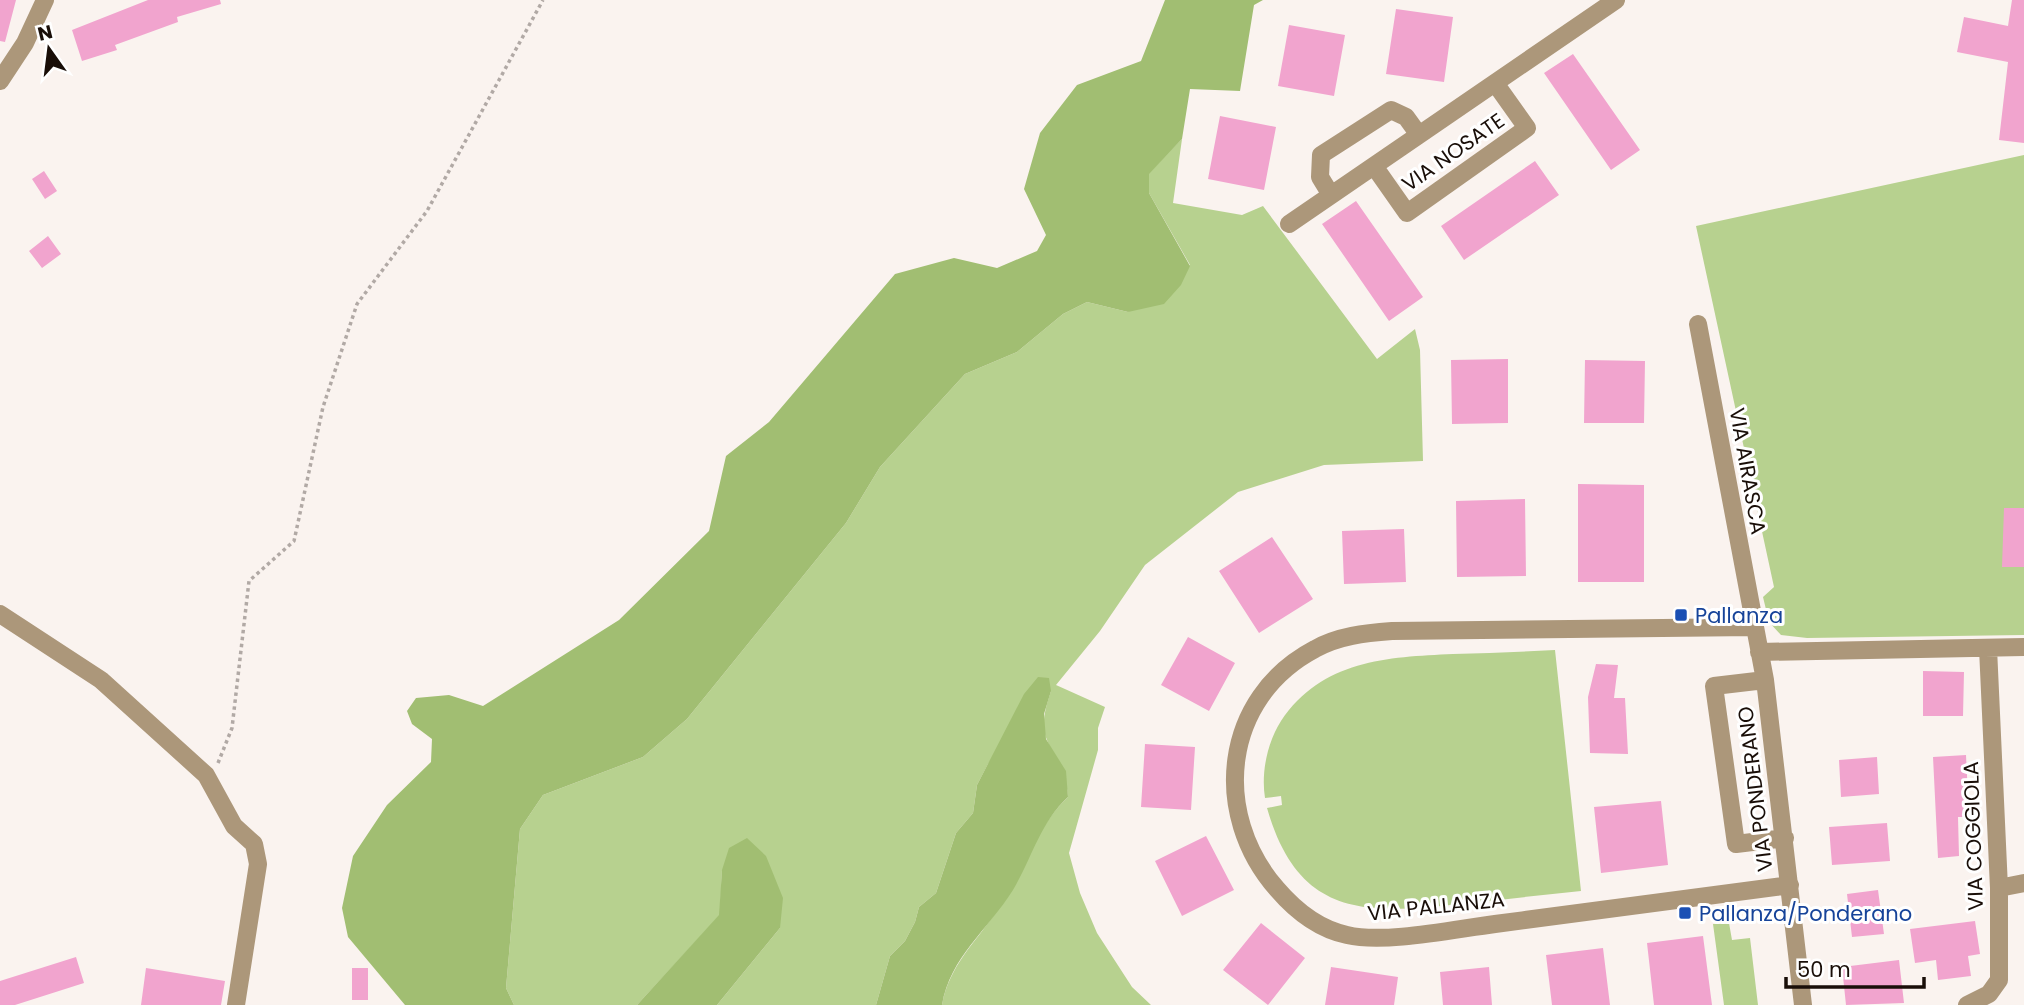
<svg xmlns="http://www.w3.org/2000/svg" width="2024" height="1005" viewBox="0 0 2024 1005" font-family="Poppins,sans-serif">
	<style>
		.green { fill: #b7d18f }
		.forest { fill: #a1be72 }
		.building { fill: #f1a4ce }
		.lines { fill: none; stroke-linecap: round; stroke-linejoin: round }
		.path { stroke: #b1a9a5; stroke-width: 3.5; stroke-dasharray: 3.5 3.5; stroke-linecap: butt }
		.minor { stroke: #ac977a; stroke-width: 18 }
		.transit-dot { fill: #1a4fb4; stroke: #fff; stroke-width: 2.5 }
		.labels { text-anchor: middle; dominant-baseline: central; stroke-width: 6; stroke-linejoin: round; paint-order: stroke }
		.street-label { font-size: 21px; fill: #190e08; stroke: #fff }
		.transit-label { font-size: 21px; fill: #164399; stroke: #fff; text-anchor: start }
	</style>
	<rect width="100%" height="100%" fill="#faf3ef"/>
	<path class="green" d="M1182,139L1173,203L1242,215L1263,206L1377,359L1415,329L1420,350L1423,461L1324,465L1238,492L1145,565L1100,631L1056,685L1105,707L1098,728V750L1069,853L1080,893L1097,933L1132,987L1151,1005H942C949,966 975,943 996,912C1023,875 1034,829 1068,797C1065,762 1058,768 1047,740C1040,725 1046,706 1051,691L1002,743L988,764L977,785L973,813L956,833L936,893L919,907L915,922L905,941L890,956L876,1005H717L780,928L722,870L720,915L637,1005H514L506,988L520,829L543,795L643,757L687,719L846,523L880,467L965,374L1017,352L1063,314L1087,302L1128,312L1190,265L1149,193V173Z
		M2024,155V635L1807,638L1781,635L1769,622L1763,597L1774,587L1696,226Z
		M1555,650L1581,891C1541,895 1500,900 1459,904C1363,915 1298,916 1267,808L1282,805L1281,796L1265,798C1261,773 1267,743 1281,721C1322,660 1387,657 1453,654C1487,653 1521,652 1555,650Z
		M1729,923L1732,940L1750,938L1758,1005H1724L1713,924Z"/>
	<path class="forest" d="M1165,0H1263L1254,5L1240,91L1190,89L1182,139L1149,174V193L1190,266L1181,285L1164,304L1128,312L1087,302L1063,314L1017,352L965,374L880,467L846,523L687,719L643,757L543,795L520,829L506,988L514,1005H405L348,937L342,908L353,856L387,805L431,762L432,739L412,724L407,711L416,698L449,695L483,706L619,620L709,531L726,456L769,422L895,274L954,258L997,268L1037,251L1046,235L1024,189L1040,133L1077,85L1141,61Z
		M1038,677L1049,678L1051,691L1044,714L1046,739L1066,771L1068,797C1040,823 1032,858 1013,890C988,930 950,957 942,1005H876L890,956L905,941L915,922L919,907L936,893L956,833L973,813L977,785L1024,694Z
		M747,838L766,856L783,898L780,928L717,1005H637L719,915L722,870L729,848Z"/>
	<path class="building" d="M0,0H16L5,42L0,41Z
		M148,0H220L221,4L177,17L178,22L115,45L117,50L82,61L72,30Z
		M2012,0H2024V143L1999,140L2008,62L1957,52L1964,17L2008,26Z
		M1396,9L1453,17L1444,82L1386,74Z
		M1289,25L1345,35L1334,96L1278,86Z
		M1573,54L1640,150L1611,170L1544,73Z
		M1220,116L1276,127L1264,190L1208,179Z
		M1535,161L1559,195L1464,260L1441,226Z
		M44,171L57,191L45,199L32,179Z
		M1356,201L1423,297L1389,321L1322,224Z
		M48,236L61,254L42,268L29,251Z
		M1508,359V423L1452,424L1451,360Z
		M1585,360L1645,361L1644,423H1584Z
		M1578,484L1644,485V582H1578Z
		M1525,499L1526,576L1457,577L1456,501Z
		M2004,508H2024V567H2002Z
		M1404,529L1406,582L1344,584L1342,531Z
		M1272,537L1313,599L1259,633L1219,571Z
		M1188,637L1235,663L1209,711L1161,685Z
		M1596,664L1618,665L1614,698H1625L1628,754L1590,753L1588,697Z
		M1923,671L1964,672L1963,716H1923Z
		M1145,744L1195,747L1191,810L1141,807Z
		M1966,755L1969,817H1958L1959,856L1938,858L1933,757Z
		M1877,757L1879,794L1841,797L1839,760Z
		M1661,801L1668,865L1601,873L1594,807Z
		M1887,823L1890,861L1832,865L1829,827Z
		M1206,836L1234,890L1182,916L1155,861Z
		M1878,890L1884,934L1852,937L1847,894Z
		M1975,921L1980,954L1968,956L1971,976L1938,980L1936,960L1915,963L1910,929Z
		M1261,923L1305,958L1268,1005L1223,970Z
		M1703,936L1712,1005H1654L1647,943Z
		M1603,948L1610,1005H1552L1546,955Z
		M76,957L84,983L15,1005H0V981Z
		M1899,960L1904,1003L1846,1005L1842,967Z
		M1331,967L1398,977L1394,1005H1325Z
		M1489,967L1492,1005H1443L1440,972Z
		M146,968L225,981L221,1005H141Z
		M352,968H368V1000H352Z"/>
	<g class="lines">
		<path class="path" d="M218,763L232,728L249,581L294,541L323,407L357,304L427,211L543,0"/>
		<path class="minor" d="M0,81L25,43L45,0
			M1374,166L1407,213L1527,128L1495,83
			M1331,195L1320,177L1321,155L1391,110L1406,117L1419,135
			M1289,224L1616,0
			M1698,324L1765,680L1803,1005
			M0,614L101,680L206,775L234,826L254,844L258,864L236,1005
			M1754,627L1392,631C1365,633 1338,636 1315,649C1222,698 1211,814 1277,889C1295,910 1319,929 1347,935C1385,944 1455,929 1495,924C1593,911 1691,899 1790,885
			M1759,652L2024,647
			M1765,680L1714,686L1736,844L1785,838
			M1999,888L2024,883
			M1967,1005L1989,994L1999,980V888L1988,648"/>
	</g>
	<g class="transit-dot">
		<rect x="1674" y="608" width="14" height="14" rx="3.5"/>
		<rect x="1678" y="906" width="14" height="14" rx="3.5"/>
	</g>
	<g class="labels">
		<g class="street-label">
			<text transform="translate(1453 152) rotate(-35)">VIA NOSATE</text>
			<text transform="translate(1748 471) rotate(80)">VIA AIRASCA</text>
			<text transform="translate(1755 789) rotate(-97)">VIA PONDERANO</text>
			<text transform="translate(1973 836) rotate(-92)">VIA COGGIOLA</text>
			<text transform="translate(1436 906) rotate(-6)">VIA PALLANZA</text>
		</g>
		<g class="transit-label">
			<text x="1695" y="615">Pallanza</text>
			<text x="1699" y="913">Pallanza/Ponderano</text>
		</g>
	</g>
	<g transform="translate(49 49) rotate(346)" stroke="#ffffff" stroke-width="5" paint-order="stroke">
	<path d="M0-5L12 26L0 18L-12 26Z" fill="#190e08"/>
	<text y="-10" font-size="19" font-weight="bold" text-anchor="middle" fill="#190e08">N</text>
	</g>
	<path d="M1786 977v10h138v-10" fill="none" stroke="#190e08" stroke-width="3.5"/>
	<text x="1797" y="977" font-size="21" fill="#190e08" stroke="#ffffff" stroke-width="5" paint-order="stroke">50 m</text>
</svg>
